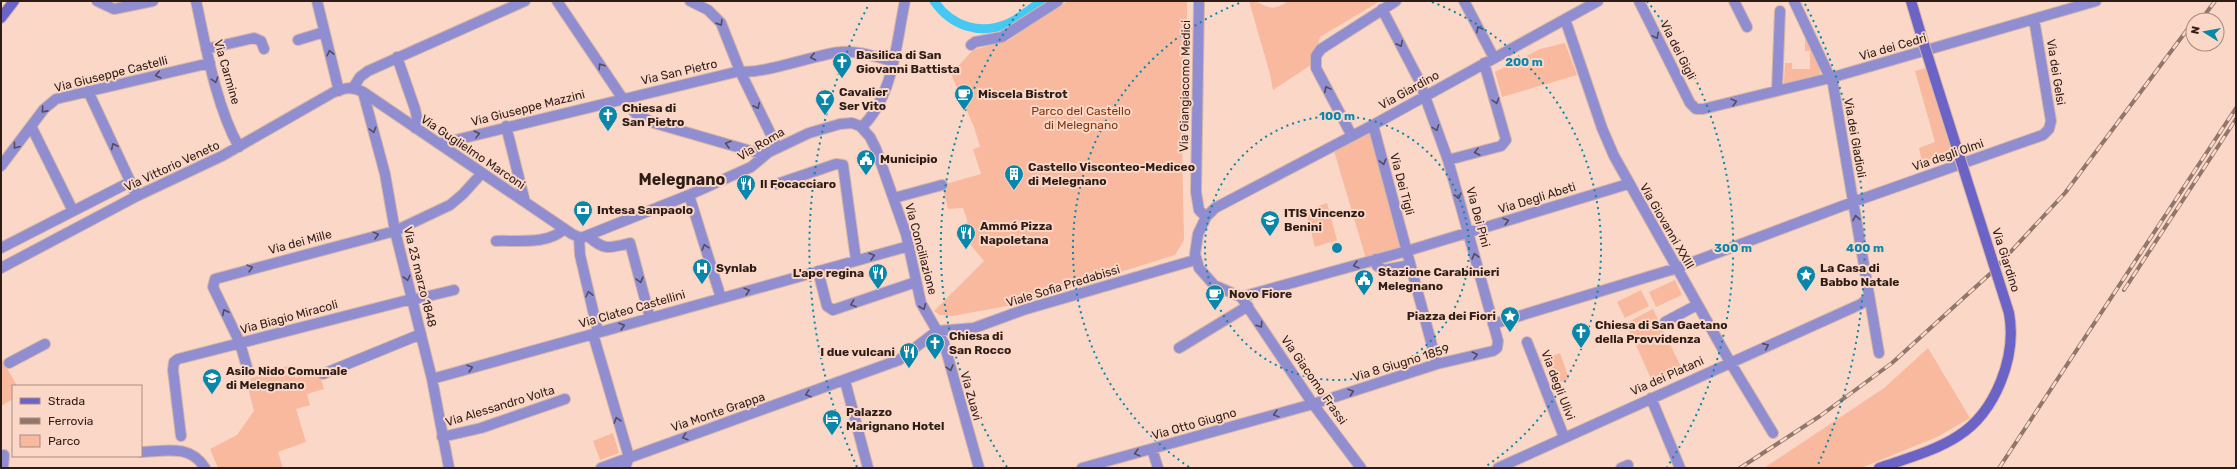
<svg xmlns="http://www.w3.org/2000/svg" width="2237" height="469" viewBox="0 0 2237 469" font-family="Rubik,sans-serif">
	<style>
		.green { fill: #f8b99e }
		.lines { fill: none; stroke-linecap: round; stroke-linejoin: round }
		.canal { stroke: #46c8f4; stroke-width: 9 }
		.street-casing { stroke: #d6b6a7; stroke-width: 12 }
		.secondary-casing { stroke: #d6b6a7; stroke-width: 12 }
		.street { stroke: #908ed1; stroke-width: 10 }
		.secondary { stroke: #6c63c6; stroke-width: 10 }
		.rail-casing { stroke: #90766b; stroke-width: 4 }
		.rail { stroke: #fbd7c7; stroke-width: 2.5; stroke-dasharray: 8; stroke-linecap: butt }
		.secondary-bridge-casing { stroke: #d6b6a7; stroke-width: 12; stroke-linecap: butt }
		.secondary-bridge { stroke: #6c63c6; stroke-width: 10 }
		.oneway { stroke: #554a61 }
		.ring { fill: none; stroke: #0887aa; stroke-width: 2; stroke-dasharray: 2 4 }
		.labels { text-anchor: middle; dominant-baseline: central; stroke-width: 4; stroke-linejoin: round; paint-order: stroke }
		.street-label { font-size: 12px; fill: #2e1d16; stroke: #fbd7c7 }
		.poi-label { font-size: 12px; font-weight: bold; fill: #2e1d16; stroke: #fbd7c7; text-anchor: start }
		.park-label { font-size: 12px; fill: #80360f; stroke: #fbd7c7 }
		.district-label { font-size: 16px; font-weight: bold; fill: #2e1d16; stroke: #fbd7c7 }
		.centre { fill: #0887aa; stroke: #fbd7c7; stroke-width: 2 }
		.ring-label { font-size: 12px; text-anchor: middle; font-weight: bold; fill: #0887aa; stroke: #fbd7c7; stroke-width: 4; stroke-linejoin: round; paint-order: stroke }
	</style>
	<rect width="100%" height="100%" fill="#fbd7c7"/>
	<path class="green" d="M1068,1H1187V129L1182,147L1184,240L1175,255L1018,304L952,316L940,315L934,311L984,261L969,243L967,219L963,208L948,209L942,185L981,174L973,149L980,147L974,127L951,74L973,50L1009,40Z
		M1249,1C1266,1 1267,16 1288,1H1380L1320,37L1317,49L1311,53V65L1273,90L1270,74Z
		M1805,38L1809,41L1820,70V76L1784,83L1785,63H1792V69H1810V51H1805Z
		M1565,43L1577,75L1502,97L1495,72L1540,49Z
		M1926,68L1952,153L1922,162L1919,148L1935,142L1915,71Z
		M1374,130L1407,251L1367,262L1334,151Z
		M1327,203L1337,240L1315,247L1306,211Z
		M1675,280L1682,295L1656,307L1649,292Z
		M1641,290L1649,306L1625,318L1617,302Z
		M1653,309L1682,369L1653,383L1626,323Z
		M1928,348L1970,418L1937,437L1861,468H1764L1884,388Z
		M1560,353L1569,379L1553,385L1545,360L1537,363L1536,359L1540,358L1541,360Z
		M1,357L17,386H13V399L1,406Z
		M291,365L295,378L319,372L324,389L307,394L310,405L296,409L306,442L278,452L283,468H218L210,449L237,435L254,411L246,380Z
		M613,433L619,453L600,460L593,441Z"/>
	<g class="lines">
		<path class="canal" d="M934,1C951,26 980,36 1009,23C1020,18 1031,8 1042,1"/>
		<g class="street-casing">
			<path id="street" d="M97,1L114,9L153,1
				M196,1C206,47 216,106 239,147
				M317,1L339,91
				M557,1L623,99L636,114L654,123L765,155
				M690,1L708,10L721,23L740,71L777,147
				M1199,1L1196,192L1199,210L1206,217
				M1464,1L1494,58
				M1639,1L1690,103L1696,109H1703L1830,78L2096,1
				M1734,1L1747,27
				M1794,1L1833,84L1879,353
				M1565,19L1602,128L1614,156L1730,362L1773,433
				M298,40L324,32
				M971,45L975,42L1002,37L1058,1
				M206,49L254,38L261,41L264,49
				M397,57L415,109L417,118L415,128
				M353,88L360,77L368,71L525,1
				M1777,90L1780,11
				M88,91L137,196
				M363,92L385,174L395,231L432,379L449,468
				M1373,125L1437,364
				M31,126L73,211
				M506,126L525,202
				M862,127C894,95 896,43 905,1
				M1352,136L1316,68V56L1321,49L1396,1
				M439,144L740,71C757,76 818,54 840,52C857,50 876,57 892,61
				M1448,160L1501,146L1506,140L1484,63
				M1,166L44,109L56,99L210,63
				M777,184L836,164L843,165L856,260
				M689,195L721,298
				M894,198L942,185
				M588,236C604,251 610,248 630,243L650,318
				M579,237L580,255L598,332
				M496,241C517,240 548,245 564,229
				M1,248L130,182
				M1376,259L1377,266L1384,270L1410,265
				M1,268L137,196L222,156L334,92C345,88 352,86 363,92L572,234L581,238L689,195L751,167L769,152L809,133L840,124L852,123L860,126L870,137L876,149L906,234L921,303L944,343L979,468
				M818,271L827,306L833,310L916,282
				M1241,297L1407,251L1628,184
				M412,300L454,290
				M1665,322L1697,305
				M1493,324L1677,268L1853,202L2043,135L2049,129L2051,121L2034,19
				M593,334L629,457L625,468
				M1527,342L1564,437
				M1179,348L1248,306
				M9,363L45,344
				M248,371L240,343L213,287L215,279L395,231L450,205L463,194L482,173
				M323,374L421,334
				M432,379L909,246
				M845,381L868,468
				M1651,398L1680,468
				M181,436L173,370L174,362L178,359L412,299
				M442,437L481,428L565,399
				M1152,449L1158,468
				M141,452C166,451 190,444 205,468
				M3,468L4,455
				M601,468L899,360L937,331L974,328L1023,310L1195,260
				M1082,468L1313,404L1437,364L1493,351L1497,348L1498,341L1448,160L1419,80L1382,9
				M1361,468L1313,404L1241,297L1214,285L1199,268L1195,254L1198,234L1206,217L1215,208L1373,125L1598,1
				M1498,468L1861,304L1868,298
				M1621,468L1628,465"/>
		</g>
		<g class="secondary-casing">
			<path id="secondary" d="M1911,1L1922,38
				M1,18L14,1
				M1879,468C1905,459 1935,451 1958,436C1996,412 2017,356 2009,313"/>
		</g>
		<use href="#street" class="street"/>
		<use href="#secondary" class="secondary"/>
		<g class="rail-casing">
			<path id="rail" d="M2201,20L2215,1
				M2124,290L2236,119
				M1740,468L1820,416L1892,363L1991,273L2065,193L2193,22
				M1999,468L2236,108"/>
		</g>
		<use href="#rail" class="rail"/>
		<g class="secondary-bridge-casing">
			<path id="secondary-bridge" d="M1922,38L2009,313"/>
		</g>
		<use href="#secondary-bridge" class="secondary-bridge"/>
	</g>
	<defs><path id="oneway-chevron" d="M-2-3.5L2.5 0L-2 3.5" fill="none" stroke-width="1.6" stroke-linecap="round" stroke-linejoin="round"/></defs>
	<g class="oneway">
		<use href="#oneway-chevron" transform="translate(720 23) rotate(58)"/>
		<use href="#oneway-chevron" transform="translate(1479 29) rotate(-118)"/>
		<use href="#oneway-chevron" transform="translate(1656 36) rotate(63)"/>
		<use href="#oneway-chevron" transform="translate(1400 44) rotate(63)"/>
		<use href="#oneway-chevron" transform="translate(330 53) rotate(-104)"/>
		<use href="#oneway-chevron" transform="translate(813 57) rotate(167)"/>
		<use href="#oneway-chevron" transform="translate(601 66) rotate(-124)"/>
		<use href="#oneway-chevron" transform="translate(158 75) rotate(167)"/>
		<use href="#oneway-chevron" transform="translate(215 80) rotate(73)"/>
		<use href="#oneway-chevron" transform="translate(1327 89) rotate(-118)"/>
		<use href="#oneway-chevron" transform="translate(1496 101) rotate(73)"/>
		<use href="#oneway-chevron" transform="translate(1734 102) rotate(-15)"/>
		<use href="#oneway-chevron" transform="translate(757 106) rotate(64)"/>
		<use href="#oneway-chevron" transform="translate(44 110) rotate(132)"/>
		<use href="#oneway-chevron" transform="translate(1436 128) rotate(69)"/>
		<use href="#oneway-chevron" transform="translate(373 130) rotate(75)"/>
		<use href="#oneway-chevron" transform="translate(477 134) rotate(-14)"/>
		<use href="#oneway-chevron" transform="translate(728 144) rotate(-164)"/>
		<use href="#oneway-chevron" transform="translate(16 146) rotate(127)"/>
		<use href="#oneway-chevron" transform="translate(114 146) rotate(-115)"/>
		<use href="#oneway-chevron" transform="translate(1477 152) rotate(166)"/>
		<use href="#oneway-chevron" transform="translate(1383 162) rotate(75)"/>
		<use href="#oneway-chevron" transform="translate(1458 196) rotate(75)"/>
		<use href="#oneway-chevron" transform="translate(1856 218) rotate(-100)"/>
		<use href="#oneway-chevron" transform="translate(1506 221) rotate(-17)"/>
		<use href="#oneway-chevron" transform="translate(376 235) rotate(-15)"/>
		<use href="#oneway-chevron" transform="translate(705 247) rotate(-107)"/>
		<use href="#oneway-chevron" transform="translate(872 256) rotate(-16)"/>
		<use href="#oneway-chevron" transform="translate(1475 256) rotate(-105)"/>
		<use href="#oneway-chevron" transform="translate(1356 265) rotate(165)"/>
		<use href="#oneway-chevron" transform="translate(250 268) rotate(-15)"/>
		<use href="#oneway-chevron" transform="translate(407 278) rotate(76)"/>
		<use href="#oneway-chevron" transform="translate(640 280) rotate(74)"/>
		<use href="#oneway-chevron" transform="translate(747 291) rotate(-16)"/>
		<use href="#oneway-chevron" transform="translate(589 294) rotate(-103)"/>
		<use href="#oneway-chevron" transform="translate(853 304) rotate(161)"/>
		<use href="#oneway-chevron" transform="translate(923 307) rotate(68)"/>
		<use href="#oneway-chevron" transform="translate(225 312) rotate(-116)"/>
		<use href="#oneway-chevron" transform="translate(1260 325) rotate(56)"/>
		<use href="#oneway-chevron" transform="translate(622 326) rotate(-16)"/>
		<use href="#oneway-chevron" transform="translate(1766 346) rotate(-24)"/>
		<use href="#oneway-chevron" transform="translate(1475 355) rotate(-14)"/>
		<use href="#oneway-chevron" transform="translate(470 368) rotate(-16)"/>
		<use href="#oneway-chevron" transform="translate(950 368) rotate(74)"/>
		<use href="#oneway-chevron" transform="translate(1351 392) rotate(-18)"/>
		<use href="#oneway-chevron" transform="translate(808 394) rotate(161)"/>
		<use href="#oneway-chevron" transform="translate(1276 414) rotate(165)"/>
		<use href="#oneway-chevron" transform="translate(617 420) rotate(-107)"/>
		<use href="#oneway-chevron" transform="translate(685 437) rotate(161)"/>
		<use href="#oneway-chevron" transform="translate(1137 453) rotate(165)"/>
	</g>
	<g class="ring">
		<circle cx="1337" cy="248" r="132"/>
		<path d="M1189 467A264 264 0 0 1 1242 2M1432 2A264 264 0 0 1 1485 467"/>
		<path d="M1007 467A396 396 0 0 1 1027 1M1647 1A396 396 0 0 1 1667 467"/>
		<path d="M857 467A528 528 0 0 1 869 4M1805 4A528 528 0 0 1 1817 467"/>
	</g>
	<defs>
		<g id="church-pin" transform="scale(1)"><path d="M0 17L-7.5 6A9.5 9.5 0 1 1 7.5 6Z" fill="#0887aa" stroke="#fbd7c7"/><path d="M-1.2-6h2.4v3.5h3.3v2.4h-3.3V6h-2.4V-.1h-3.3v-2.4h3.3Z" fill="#fff"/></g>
		<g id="cafe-pin" transform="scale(1)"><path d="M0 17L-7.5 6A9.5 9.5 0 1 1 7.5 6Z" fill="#0887aa" stroke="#fbd7c7"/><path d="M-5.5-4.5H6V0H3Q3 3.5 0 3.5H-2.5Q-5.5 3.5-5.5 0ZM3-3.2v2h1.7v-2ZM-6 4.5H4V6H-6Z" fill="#fff"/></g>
		<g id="bar-pin" transform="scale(1)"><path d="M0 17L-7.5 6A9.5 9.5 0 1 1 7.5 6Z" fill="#0887aa" stroke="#fbd7c7"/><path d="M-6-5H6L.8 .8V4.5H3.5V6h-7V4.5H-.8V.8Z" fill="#fff"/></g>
		<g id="civic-pin" transform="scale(1)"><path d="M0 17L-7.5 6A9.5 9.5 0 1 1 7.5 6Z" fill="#0887aa" stroke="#fbd7c7"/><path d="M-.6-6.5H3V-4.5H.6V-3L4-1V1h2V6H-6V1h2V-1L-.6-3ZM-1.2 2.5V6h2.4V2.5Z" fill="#fff"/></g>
		<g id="building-pin" transform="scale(1)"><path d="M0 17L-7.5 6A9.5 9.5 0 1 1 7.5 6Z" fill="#0887aa" stroke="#fbd7c7"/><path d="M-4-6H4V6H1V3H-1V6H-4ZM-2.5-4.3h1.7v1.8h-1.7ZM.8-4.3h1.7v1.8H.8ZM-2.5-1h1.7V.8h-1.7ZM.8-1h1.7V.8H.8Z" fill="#fff"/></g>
		<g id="restaurant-pin" transform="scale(1)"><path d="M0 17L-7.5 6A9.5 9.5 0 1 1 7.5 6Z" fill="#0887aa" stroke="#fbd7c7"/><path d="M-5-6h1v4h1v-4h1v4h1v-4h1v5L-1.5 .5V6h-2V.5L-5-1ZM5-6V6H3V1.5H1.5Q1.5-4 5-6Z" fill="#fff"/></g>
		<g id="bank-pin" transform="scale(1)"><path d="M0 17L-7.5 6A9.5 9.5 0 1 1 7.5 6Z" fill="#0887aa" stroke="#fbd7c7"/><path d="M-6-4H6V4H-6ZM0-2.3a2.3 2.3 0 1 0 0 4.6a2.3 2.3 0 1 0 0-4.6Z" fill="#fff"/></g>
		<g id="school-pin" transform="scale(1)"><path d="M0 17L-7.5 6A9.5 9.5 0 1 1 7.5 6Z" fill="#0887aa" stroke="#fbd7c7"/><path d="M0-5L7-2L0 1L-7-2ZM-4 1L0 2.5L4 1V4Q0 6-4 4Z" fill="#fff"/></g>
		<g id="hospital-pin" transform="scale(1)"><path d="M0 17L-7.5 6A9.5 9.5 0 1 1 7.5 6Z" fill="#0887aa" stroke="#fbd7c7"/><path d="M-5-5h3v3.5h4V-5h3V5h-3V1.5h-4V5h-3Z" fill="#fff"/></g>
		<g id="sight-pin" transform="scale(1)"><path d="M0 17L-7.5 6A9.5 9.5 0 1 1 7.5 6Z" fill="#0887aa" stroke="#fbd7c7"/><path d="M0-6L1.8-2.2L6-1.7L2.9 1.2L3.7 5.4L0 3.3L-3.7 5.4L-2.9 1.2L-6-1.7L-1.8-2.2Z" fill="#fff"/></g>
		<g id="hotel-pin" transform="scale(1)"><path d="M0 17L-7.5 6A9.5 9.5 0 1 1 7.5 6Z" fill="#0887aa" stroke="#fbd7c7"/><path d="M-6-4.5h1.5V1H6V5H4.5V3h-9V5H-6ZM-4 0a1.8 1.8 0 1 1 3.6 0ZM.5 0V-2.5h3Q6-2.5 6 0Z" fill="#fff"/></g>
	</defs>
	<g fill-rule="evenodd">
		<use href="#church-pin" x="842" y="62"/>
		<use href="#cafe-pin" x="964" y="94"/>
		<use href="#bar-pin" x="825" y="99"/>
		<use href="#church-pin" x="608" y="115"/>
		<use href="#civic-pin" x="866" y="159"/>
		<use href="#building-pin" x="1014" y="174"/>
		<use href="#restaurant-pin" x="746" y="184"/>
		<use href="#bank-pin" x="583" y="210"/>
		<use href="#school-pin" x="1270" y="220"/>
		<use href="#restaurant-pin" x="966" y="233"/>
		<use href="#hospital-pin" x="702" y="268"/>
		<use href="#restaurant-pin" x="878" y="273"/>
		<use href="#sight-pin" x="1806" y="275"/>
		<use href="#civic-pin" x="1364" y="279"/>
		<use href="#cafe-pin" x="1215" y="294"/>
		<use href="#sight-pin" x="1510" y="316"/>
		<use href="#church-pin" x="1581" y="332"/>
		<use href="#church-pin" x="935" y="343"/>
		<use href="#restaurant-pin" x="909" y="352"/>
		<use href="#school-pin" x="212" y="378"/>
		<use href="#hotel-pin" x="832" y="419"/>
	</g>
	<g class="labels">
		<g class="street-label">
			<text transform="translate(1893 47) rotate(-16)">Via dei Cedri</text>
			<text transform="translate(1678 50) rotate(63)">Via dei Gigli</text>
			<text transform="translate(227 72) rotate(74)">Via Carmine</text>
			<text transform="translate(679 72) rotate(-13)">Via San Pietro</text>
			<text transform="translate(2056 72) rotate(81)">Via dei Gelsi</text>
			<text transform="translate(111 74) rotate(-14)">Via Giuseppe Castelli</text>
			<text transform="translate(1185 86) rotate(-89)">Via Giangiacomo Medici</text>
			<text transform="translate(1409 90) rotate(-29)">Via Giardino</text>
			<text transform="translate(528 108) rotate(-14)">Via Giuseppe Mazzini</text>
			<text transform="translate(1855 138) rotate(80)">Via dei Gladioli</text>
			<text transform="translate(761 144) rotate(-31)">Via Roma</text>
			<text transform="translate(473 152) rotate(34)">Via Guglielmo Marconi</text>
			<text transform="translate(1948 155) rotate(-19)">Via degli Olmi</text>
			<text transform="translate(172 166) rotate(-25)">Via Vittorio Veneto</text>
			<text transform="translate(1402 184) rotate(75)">Via Dei Tigli</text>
			<text transform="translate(1537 198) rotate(-17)">Via Degli Abeti</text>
			<text transform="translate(1478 217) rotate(75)">Via Dei Pini</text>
			<text transform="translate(1667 226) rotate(60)">Via Giovanni XXIII</text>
			<text transform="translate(300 242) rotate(-15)">Via dei Mille</text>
			<text transform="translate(921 249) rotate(75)">Via Conciliazione</text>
			<text transform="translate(2006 260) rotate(72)">Via Giardino</text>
			<text transform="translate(420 277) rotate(76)">Via 23 marzo 1848</text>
			<text transform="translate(1063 286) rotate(-17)">Viale Sofia Predabissi</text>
			<text transform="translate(632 309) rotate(-16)">Via Clateo Castellini</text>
			<text transform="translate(289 317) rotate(-15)">Via Biagio Miracoli</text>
			<text transform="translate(1401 363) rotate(-17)">Via 8 Giugno 1859</text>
			<text transform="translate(1667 376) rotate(-24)">Via dei Platani</text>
			<text transform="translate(1314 380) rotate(55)">Via Giacomo Frassi</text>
			<text transform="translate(1558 385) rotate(69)">Via degli Ulivi</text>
			<text transform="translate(971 396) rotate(74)">Via Zuavi</text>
			<text transform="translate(500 406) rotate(-17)">Via Alessandro Volta</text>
			<text transform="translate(718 412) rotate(-19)">Via Monte Grappa</text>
			<text transform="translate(1194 424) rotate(-16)">Via Otto Giugno</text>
		</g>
		<g class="poi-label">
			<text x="856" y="55">Basilica di San<tspan x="856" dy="14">Giovanni Battista</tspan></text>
			<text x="839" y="92">Cavalier<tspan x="839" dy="14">Ser Vito</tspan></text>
			<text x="978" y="94">Miscela Bistrot</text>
			<text x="622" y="108">Chiesa di<tspan x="622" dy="14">San Pietro</tspan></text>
			<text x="880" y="159">Municipio</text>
			<text x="1028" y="167">Castello Visconteo-Mediceo<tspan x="1028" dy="14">di Melegnano</tspan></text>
			<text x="760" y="184">Il Focacciaro</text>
			<text x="597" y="210">Intesa Sanpaolo</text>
			<text x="1284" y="213">ITIS Vincenzo<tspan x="1284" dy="14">Benini</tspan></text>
			<text x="980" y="226">Ammó Pizza<tspan x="980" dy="14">Napoletana</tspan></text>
			<text x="716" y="268">Synlab</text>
			<text x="1820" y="268">La Casa di<tspan x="1820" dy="14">Babbo Natale</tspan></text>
			<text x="1378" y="272">Stazione Carabinieri<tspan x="1378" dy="14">Melegnano</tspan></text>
			<text x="864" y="273" text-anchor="end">L'ape regina</text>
			<text x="1229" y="294">Novo Fiore</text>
			<text x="1496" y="316" text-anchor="end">Piazza dei Fiori</text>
			<text x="1595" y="325">Chiesa di San Gaetano<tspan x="1595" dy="14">della Provvidenza</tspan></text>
			<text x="949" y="336">Chiesa di<tspan x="949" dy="14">San Rocco</tspan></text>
			<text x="895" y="352" text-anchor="end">I due vulcani</text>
			<text x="226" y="371">Asilo Nido Comunale<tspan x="226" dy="14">di Melegnano</tspan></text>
			<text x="846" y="412">Palazzo<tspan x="846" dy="14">Marignano Hotel</tspan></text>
		</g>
		<g class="park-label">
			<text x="1081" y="111">Parco del Castello<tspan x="1081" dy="14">di Melegnano</tspan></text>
		</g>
		<g class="district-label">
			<text x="682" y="179">Melegnano</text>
		</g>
	</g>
	<circle cx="1337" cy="248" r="6" class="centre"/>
	<g class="ring-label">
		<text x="1524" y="66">200 m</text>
		<text x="1337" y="120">100 m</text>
		<text x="1733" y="252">300 m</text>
		<text x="1865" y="252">400 m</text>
	</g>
	<rect width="2237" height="469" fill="none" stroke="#2e1d16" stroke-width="4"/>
	<rect x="12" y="385" width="130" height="72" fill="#fbd7c7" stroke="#a98d80"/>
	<rect x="20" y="398" width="20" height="6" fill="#6c63c6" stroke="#a98d80"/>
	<text x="48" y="405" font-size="12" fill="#2e1d16">Strada</text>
	<rect x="20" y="418" width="20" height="6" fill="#90766b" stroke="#a98d80"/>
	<text x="48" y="425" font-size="12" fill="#2e1d16">Ferrovia</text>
	<rect x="20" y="435" width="20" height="12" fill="#f8b99e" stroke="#a98d80"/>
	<text x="48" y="445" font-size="12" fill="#2e1d16">Parco</text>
	<g transform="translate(2205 32) rotate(281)"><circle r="19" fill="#fbd7c7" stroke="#a98d80"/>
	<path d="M0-3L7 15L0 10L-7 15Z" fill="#0887aa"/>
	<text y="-6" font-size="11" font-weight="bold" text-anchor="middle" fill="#2e1d16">N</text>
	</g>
</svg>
